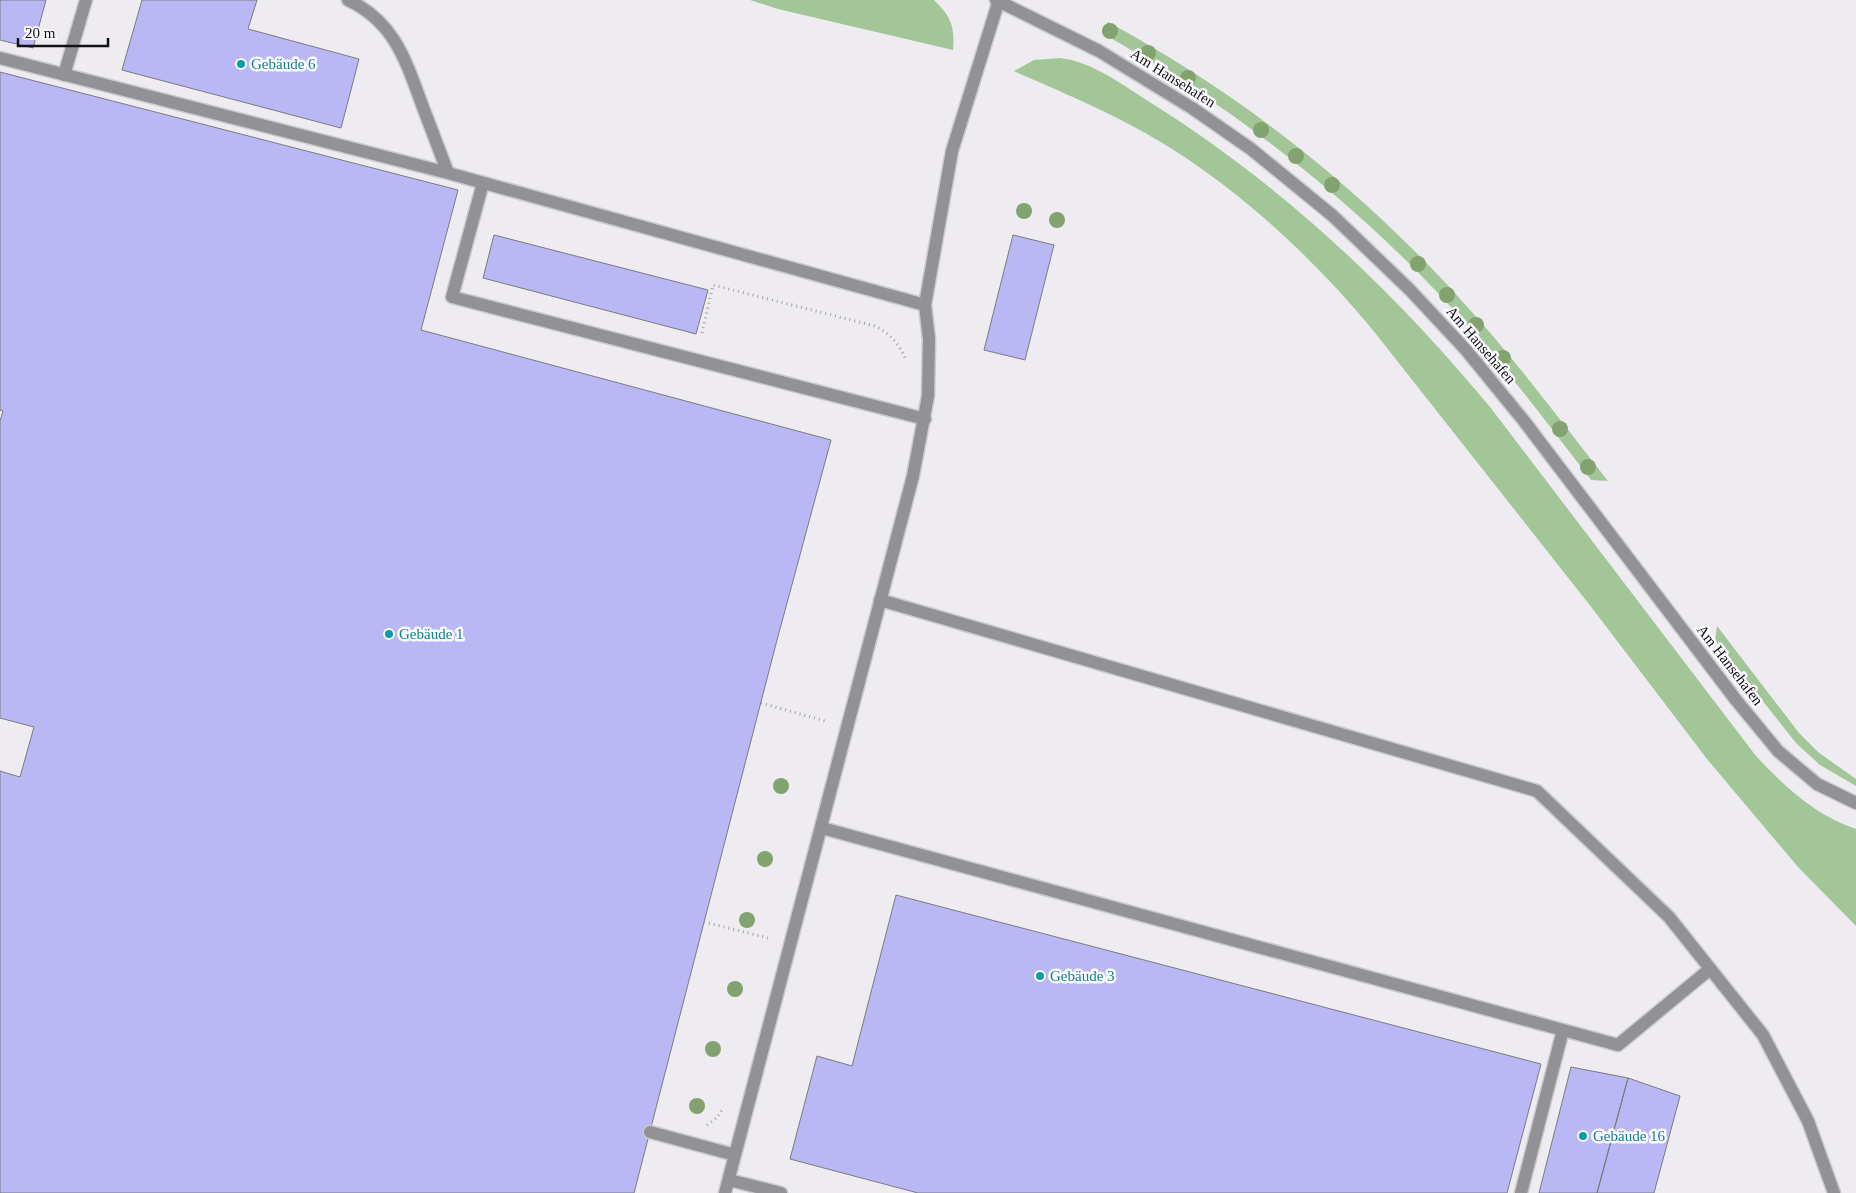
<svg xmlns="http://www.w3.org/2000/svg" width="1856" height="1193" viewBox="0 0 1856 1193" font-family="'Times New Roman',serif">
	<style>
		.green { fill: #a2c697 }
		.building { fill: #bab8f4; stroke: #7a7a7e }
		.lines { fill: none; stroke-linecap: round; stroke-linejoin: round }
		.lane-casing { stroke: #cbc9cd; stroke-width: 15 }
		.street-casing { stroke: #cbc9cd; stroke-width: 15 }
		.path { stroke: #a3a2a5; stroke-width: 3; stroke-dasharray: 1 4; stroke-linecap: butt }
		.lane { stroke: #929294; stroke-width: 12 }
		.street { stroke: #929294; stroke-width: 12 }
		.tree { fill: #82a26f }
		.culture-dot { fill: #0f9aa8; stroke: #fbf9fe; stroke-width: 2 }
		.labels { text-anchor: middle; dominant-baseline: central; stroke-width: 5; stroke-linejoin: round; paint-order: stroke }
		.culture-label { font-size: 15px; fill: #0d838f; stroke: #fbf9fe; text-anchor: start }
		.street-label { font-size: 15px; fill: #121113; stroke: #fbf9fe }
	</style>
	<rect width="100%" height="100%" fill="#eeecf0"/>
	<path class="green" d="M750,0H934C951,16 955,27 953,50L778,9Z
		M1108,22C1247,97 1374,199 1478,319C1524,371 1565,427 1608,481L1591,480C1551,428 1512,376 1469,327C1364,208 1239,110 1102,33Z
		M1060,58C1093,62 1123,85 1151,103C1282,185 1391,288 1490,407L1756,756C1785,787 1815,815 1856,829V926L1798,867L1707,759L1592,608L1372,329C1317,263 1255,204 1183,156C1131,121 1071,96 1014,71L1034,60Z
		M1717,626L1799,733L1818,752L1856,779V786L1820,765L1796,743L1715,641Z"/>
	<path class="building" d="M0,0H46L33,48L0,40Z
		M142,0H257L248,29L359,59L341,128L122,70Z
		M0,72L458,190L421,330L831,440L777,640L634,1193H0V771L20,777L34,727L0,718V421L3,411L0,410Z
		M494,235L708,290L696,334L483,278Z
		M1013,235L1054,245L1025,360L984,350Z
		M896,895L1541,1064L1507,1193H918L790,1159L817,1056L852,1066Z
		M1571,1067L1628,1078L1597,1193H1539Z
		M1628,1078L1680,1096L1654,1193H1597Z"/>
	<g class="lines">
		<g class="lane-casing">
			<path id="lane" d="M348,0C393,21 405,58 421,102C430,126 439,149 448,173
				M0,58L448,173L925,305
				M64,75L86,0
				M483,183L452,297L925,419
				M880,600L1537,791L1669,917L1763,1035L1808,1121L1834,1193
				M822,828L1563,1030L1521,1193
				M1563,1030L1618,1045L1710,969
				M650,1132L735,1155
				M729,1180L781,1193
				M725,1193L913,476L928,396L929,339L925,305L952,151L999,0"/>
		</g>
		<g class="street-casing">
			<path id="street" d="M996,0L1099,51L1192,108L1251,149L1333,216L1410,290L1466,350L1524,421L1736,700L1778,751L1817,784L1856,803"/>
		</g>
		<path class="path" d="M702,333L713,285L875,326C891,334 899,344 906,360
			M761,703L825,721
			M704,922L768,938
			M707,1125L718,1117L723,1108"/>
		<use href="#lane" class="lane"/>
		<use href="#street" class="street"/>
	</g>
	<g class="tree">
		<circle cx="1110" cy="31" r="8"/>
		<circle cx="1148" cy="53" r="8"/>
		<circle cx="1188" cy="78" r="8"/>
		<circle cx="1261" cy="130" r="8"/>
		<circle cx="1296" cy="156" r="8"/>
		<circle cx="1332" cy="185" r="8"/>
		<circle cx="1024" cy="211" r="8"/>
		<circle cx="1057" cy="220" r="8"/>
		<circle cx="1418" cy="264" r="8"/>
		<circle cx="1447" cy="295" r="8"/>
		<circle cx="1476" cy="325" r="8"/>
		<circle cx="1503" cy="358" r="8"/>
		<circle cx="1560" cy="429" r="8"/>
		<circle cx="1588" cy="467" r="8"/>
		<circle cx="781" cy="786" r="8"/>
		<circle cx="765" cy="859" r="8"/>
		<circle cx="747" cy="920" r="8"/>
		<circle cx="735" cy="989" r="8"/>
		<circle cx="713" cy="1049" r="8"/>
		<circle cx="697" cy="1106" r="8"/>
	</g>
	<g class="culture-dot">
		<circle cx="241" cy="64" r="5"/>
		<circle cx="389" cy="634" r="5"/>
		<circle cx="1040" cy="976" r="5"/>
		<circle cx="1583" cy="1136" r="5"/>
	</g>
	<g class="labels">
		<g class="culture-label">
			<text x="251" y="64">Gebäude 6</text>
			<text x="399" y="634">Gebäude 1</text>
			<text x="1050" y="976">Gebäude 3</text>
			<text x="1593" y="1136">Gebäude 16</text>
		</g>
		<g class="street-label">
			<text transform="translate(1173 78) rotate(32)">Am Hansehafen</text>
			<text transform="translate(1481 345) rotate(49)">Am Hansehafen</text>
			<text transform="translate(1730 665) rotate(52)">Am Hansehafen</text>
		</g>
	</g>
	<path d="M18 38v8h90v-8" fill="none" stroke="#121113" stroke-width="2.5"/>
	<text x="25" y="38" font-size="15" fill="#121113" stroke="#fbf9fe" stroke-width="4" paint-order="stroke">20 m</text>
</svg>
